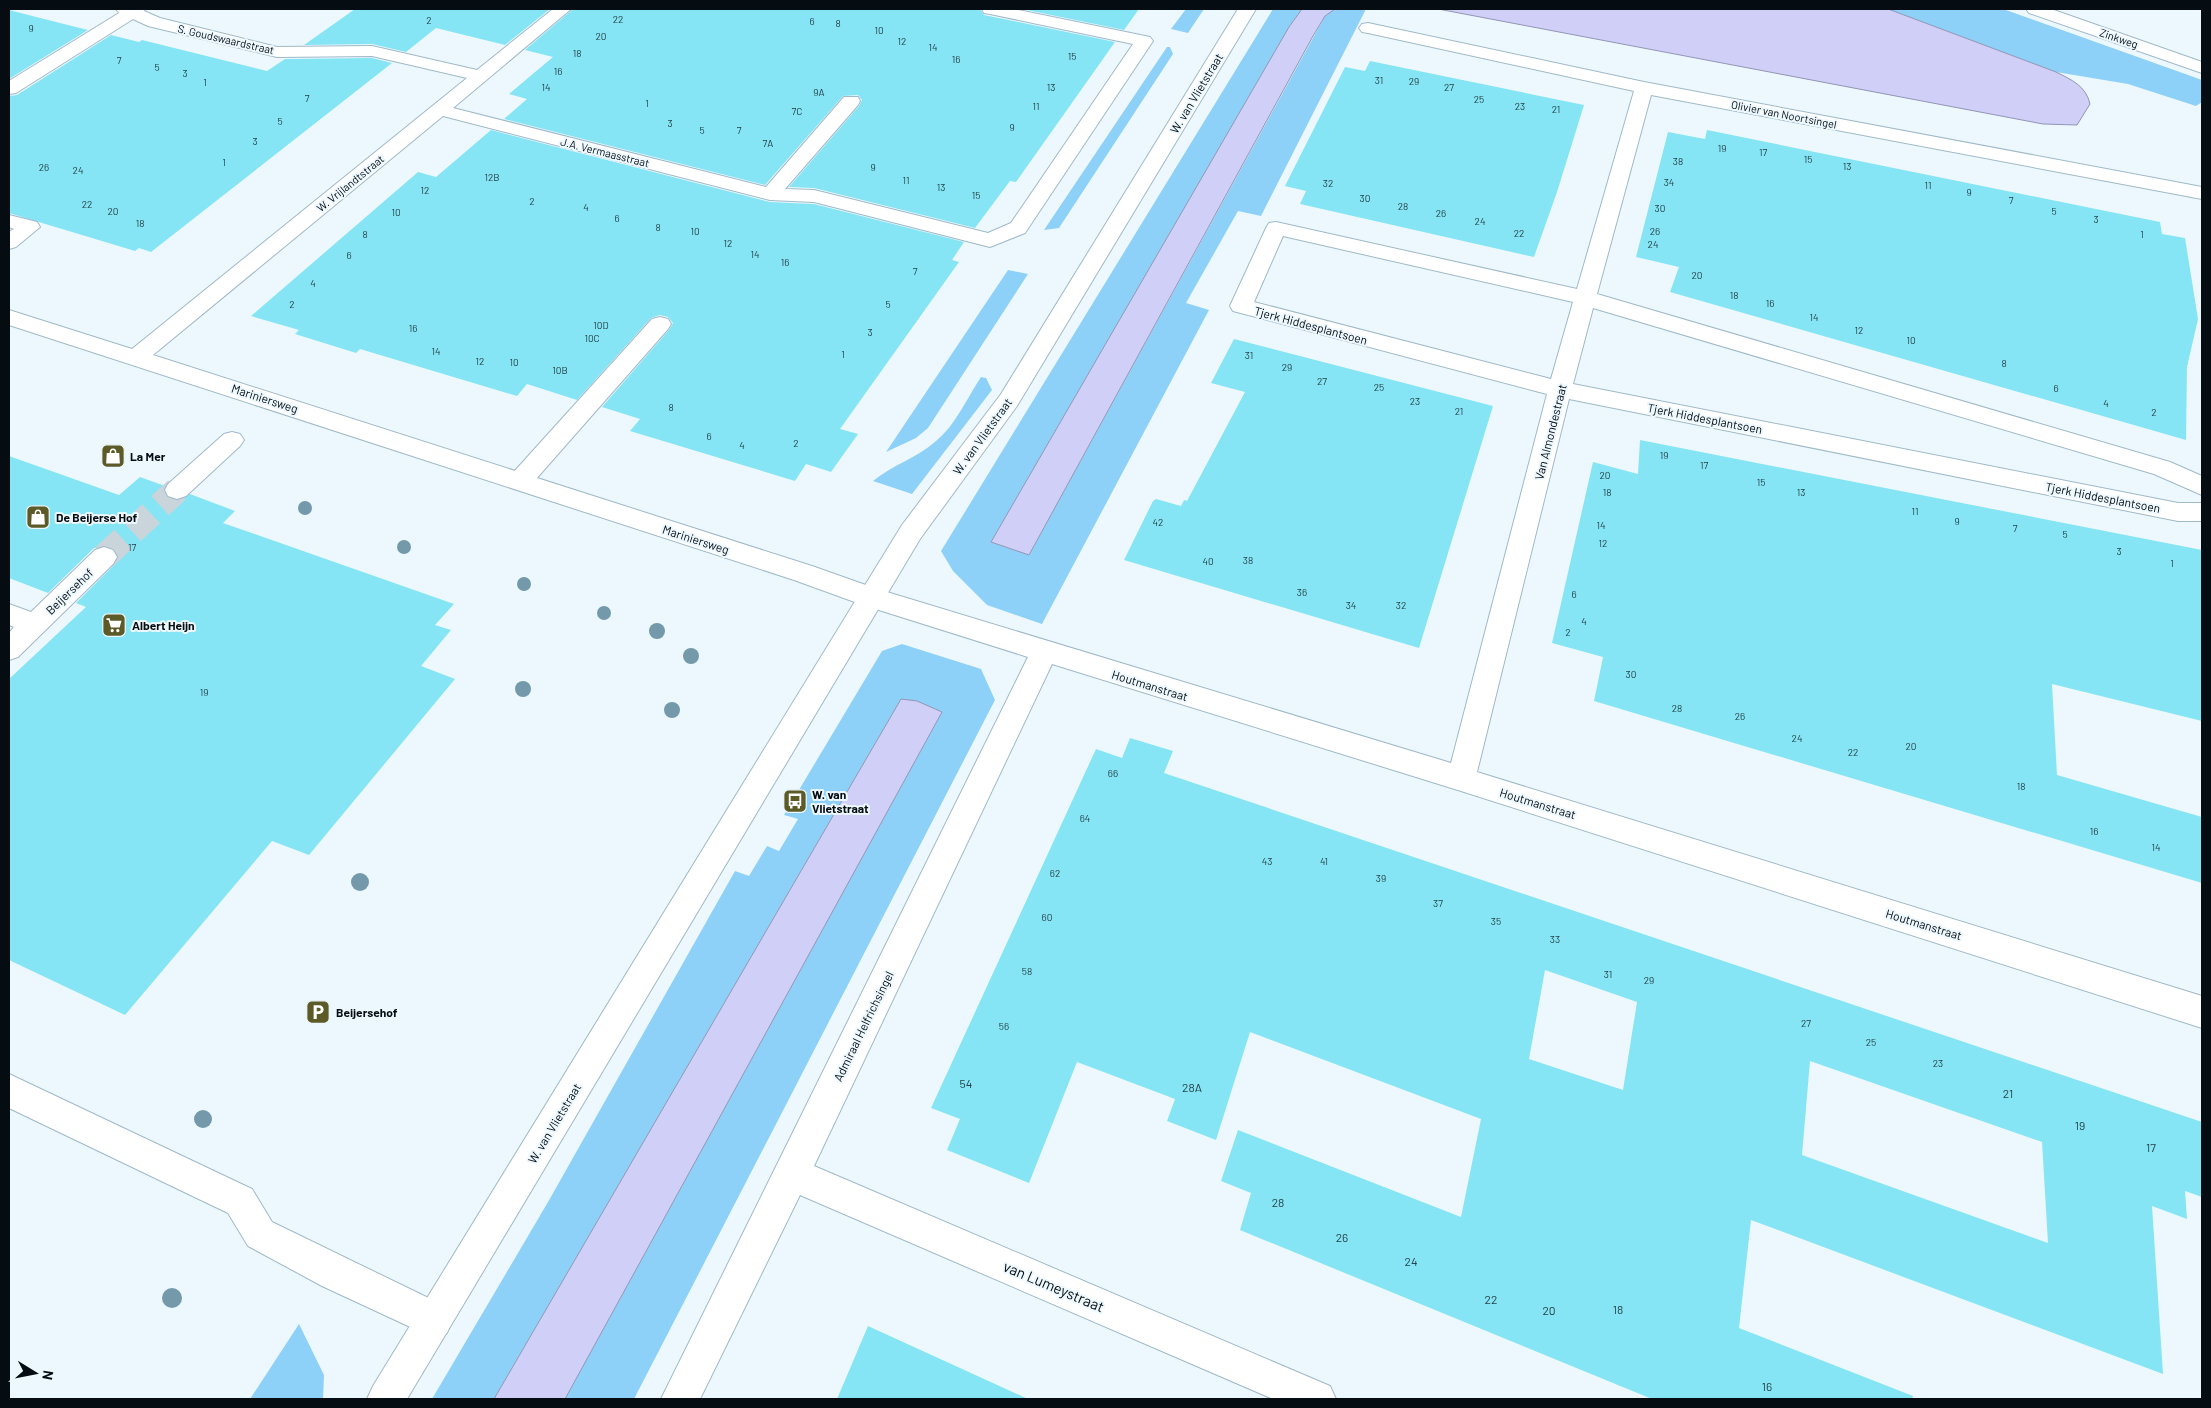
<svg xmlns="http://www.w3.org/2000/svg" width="2211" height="1408" viewBox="0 0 2211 1408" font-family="Barlow,sans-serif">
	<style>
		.green { fill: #8dd1f8 }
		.water { fill: #cfcff8; stroke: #9295b3 }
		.building { fill: #85e5f4; fill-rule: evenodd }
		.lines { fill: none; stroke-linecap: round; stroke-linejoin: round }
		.street-tunnel { stroke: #cad5db; stroke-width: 26; stroke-dasharray: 26 12; stroke-linecap: butt }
		.lane-casing { stroke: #9fb9c9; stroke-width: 2 }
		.street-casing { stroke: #9fb9c9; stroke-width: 2 }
		.secondary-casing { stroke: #9fb9c9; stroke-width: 2 }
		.lane { fill: #fff; fill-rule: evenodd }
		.street { fill: #fff; fill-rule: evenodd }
		.secondary { fill: #fff; fill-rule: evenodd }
		.tree { fill: #7399aa }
		.labels { text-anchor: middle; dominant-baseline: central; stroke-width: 4; stroke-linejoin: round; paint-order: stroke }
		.number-label { font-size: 10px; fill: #25434a }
		.far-street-label { font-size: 11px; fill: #050d12; stroke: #edf8fe }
		.street-label { font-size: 12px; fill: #050d12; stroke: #edf8fe }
		.poi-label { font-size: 12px; font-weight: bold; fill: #050d12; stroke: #edf8fe; text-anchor: start }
		.near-number-label { font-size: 12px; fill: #25434a }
		.near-street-label { font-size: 15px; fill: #050d12; stroke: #edf8fe }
	</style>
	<rect width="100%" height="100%" fill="#edf8fe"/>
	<path class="green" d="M1186,9H1204L1188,33L1171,29Z
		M1273,9H1302L1289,27L991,542L1029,555L1325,16L1335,9H1366L1261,216L1238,211L1186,303L1209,310L1042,624L987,605L953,571L941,551Z
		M1888,9H2003L2202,80V102L2196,106L2128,84L2056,72Z
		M1167,47H1170L1173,54L1059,228L1044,230Z
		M1008,270L1028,274L928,428L916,438L886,452Z
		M981,377L986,378L992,390L912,494L873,481C892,465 917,458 936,441C955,426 967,398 981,377Z
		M902,644L981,669L995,700L634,1399H565L942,712L917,701L901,699L494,1399H432L548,1202L735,871L749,876L767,846L779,851L798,819L784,815L882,651Z
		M299,1324L324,1375L323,1399H250Z"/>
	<path class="water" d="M1302,9H1335L1325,16L1313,36L1029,555L991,542L1289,27Z
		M1438,9H1888L2056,72C2072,80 2086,86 2090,104L2077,125L2043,124Z
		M901,699L917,701L942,712L565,1399H494Z"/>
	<path class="building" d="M355,9H550L505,45L436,28L406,52L372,44L304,45Z
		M573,9H980L984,15L1115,42L1016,182L1010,181L975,228L814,188L789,187L859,106L862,100L858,95L843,96L765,185L504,119L527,99L509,94L553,57L525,50Z
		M1022,9H1139L1124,30Z
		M9,10L44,19L88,30L9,79Z
		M111,35L139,42L142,40L267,71L285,59L372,58L392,63L151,252L139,248L135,251L9,213V96L17,95Z
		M1370,61L1584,105L1557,192L1534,257L1300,204L1306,191L1285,186L1345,67L1365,71Z
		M491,130L770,202L814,204L964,242L952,260L959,262L840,429L858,434L831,472L806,464L795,481L630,431L640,419L602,407L669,330L673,323L668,317L660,315L651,318L577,400L527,384L517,396L360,349L356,353L295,334L299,330L251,316L418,172L436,177Z
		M1707,130L2160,222L2162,234L2185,238L2198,319L2187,367L2186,440L1670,292L1679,267L1636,257L1668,132L1705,139Z
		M1234,339L1493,406L1419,648L1124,560L1153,501L1156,499L1181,506L1184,500L1187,501L1245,392L1211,383Z
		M1640,440L2202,550V721L2052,684L2057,775L2202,817V883L1594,701L1603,657L1552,643L1593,462L1638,474Z
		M9,456L119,495L140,477L165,486L163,491L167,498L178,501L190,494L235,511L223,523L454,604L435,625L451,630L421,666L455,679L309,855L272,841L125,1015L9,960V679L86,607L76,603L114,565L119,558L114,548L105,545L94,548L48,593L9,578Z
		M1130,738L1173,751L1164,773L2202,1122V1197L2185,1191L2187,1219L2152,1206L2163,1374L1751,1220L1739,1328L1913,1396L1912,1399H1652L1240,1230L1251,1193L1221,1181L1238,1130L1461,1217L1481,1119L1250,1032L1216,1140L1167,1121L1175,1099L1077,1062L1029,1183L947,1150L960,1119L931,1108L1096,749L1122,758ZM1545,970L1637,1002L1623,1090L1529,1059ZM1810,1061L2042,1142L2048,1243L1802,1155Z
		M868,1326L1028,1399H837Z"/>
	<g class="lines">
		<path class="street-tunnel" d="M104,557L177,490"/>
		<g class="lane-casing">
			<path id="lane" d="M660,317L668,319L671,324L668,329L529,487L520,490L511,487L508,481L511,475L652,319Z
				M9,1074L252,1189L272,1222L447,1307L452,1320L447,1333L434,1338L322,1286L248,1246L228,1213L9,1108Z"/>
		</g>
		<g class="street-casing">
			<path id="street" d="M116,9H145L144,11L160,18L277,47L372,46L477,70L553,9H571L453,108L766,187L844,97H858L860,101L858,105L785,189L814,190L988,233L1011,223L1133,44L990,14L984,13L982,9H1014L1150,37L1153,41L1025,233L990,247L814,202L770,200L443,116L153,355L812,566L877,589L1451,763L1547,394L1233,311L1230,306L1266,228L1269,223L1276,222L1577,289L1634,91L1368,33L1362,32L1359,28L1362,24L1368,23L1644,82L2202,187V199L1651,95L1597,294L2170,462L2202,476V495L2154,474L1593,308L1573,384L2178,503H2202V521H2178L1569,399L1477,772L2202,996V1028L1461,791L1052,664L814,1166L1330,1386L1336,1399H1273L800,1195L700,1399H661L1028,657L863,605L794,580L9,325V310L132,349L467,78L372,56L277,57L148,26L133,19L16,93L9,94V81L119,13ZM1283,236L1573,302L1551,379L1254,302Z
				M2026,9H2051L2202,62V73L2029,13Z
				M9,215L37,222L40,227L16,247L9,249V232L14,229L9,227Z
				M232,432L240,434L244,440L240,446L186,496L177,499L168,496L165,490L168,484L224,434Z
				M104,547L113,550L117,557L113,564L18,657L9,660V633L14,627L9,625V604L31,612L95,550Z"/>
		</g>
		<g class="secondary-casing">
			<path id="secondary" d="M1238,9H1256L1017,406L920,539L407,1399H367L373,1386L902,525L1001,394Z"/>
		</g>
		<use href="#lane" class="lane"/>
		<use href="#street" class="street"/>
		<use href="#secondary" class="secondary"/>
	</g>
	<g class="tree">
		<circle cx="305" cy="508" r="7"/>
		<circle cx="404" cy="547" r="7"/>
		<circle cx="524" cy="584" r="7"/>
		<circle cx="604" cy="613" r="7"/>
		<circle cx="657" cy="631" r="8"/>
		<circle cx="691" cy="656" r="8"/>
		<circle cx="523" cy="689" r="8"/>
		<circle cx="672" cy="710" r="8"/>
		<circle cx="360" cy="882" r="9"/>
		<circle cx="203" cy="1119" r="9"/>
		<circle cx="172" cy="1298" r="10"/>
	</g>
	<defs>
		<g id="shop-square" transform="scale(1.25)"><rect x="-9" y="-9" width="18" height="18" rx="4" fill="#5c5a27" stroke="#edf8fe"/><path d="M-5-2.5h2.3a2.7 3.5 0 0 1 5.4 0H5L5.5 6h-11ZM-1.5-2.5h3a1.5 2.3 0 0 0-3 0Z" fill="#fff"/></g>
		<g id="supermarket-square" transform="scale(1.25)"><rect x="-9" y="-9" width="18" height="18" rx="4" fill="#5c5a27" stroke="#edf8fe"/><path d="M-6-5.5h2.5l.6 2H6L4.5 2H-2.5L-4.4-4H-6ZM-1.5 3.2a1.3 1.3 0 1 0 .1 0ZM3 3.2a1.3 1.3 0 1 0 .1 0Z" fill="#fff"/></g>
		<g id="bus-square" transform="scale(1.25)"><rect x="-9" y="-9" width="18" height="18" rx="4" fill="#5c5a27" stroke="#edf8fe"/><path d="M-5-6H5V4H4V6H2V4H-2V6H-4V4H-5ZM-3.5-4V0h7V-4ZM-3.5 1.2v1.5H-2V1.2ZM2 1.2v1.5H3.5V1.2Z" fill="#fff"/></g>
		<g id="parking-square" transform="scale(1.25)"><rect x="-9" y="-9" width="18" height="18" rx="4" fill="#5c5a27" stroke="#edf8fe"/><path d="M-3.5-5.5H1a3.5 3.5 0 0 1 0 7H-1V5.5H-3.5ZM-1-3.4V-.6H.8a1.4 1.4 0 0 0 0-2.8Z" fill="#fff"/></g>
	</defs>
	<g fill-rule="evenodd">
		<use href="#shop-square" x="113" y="456"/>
		<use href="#shop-square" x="38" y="517"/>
		<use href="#supermarket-square" x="114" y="625"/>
		<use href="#bus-square" x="795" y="801"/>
		<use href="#parking-square" x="318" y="1012"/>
	</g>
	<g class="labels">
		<g class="number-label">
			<text x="618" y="19">22</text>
			<text x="429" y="20">2</text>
			<text x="812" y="21">6</text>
			<text x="838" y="23">8</text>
			<text x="31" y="28">9</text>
			<text x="879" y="30">10</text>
			<text x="601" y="36">20</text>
			<text x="902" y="41">12</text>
			<text x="933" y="47">14</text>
			<text x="577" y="53">18</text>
			<text x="1072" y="56">15</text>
			<text x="956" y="59">16</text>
			<text x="119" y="60">7</text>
			<text x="157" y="67">5</text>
			<text x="558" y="71">16</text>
			<text x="185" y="73">3</text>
			<text x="1379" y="80">31</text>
			<text x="1414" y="81">29</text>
			<text x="205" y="82">1</text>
			<text x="546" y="87">14</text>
			<text x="1051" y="87">13</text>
			<text x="1449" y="87">27</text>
			<text x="819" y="92">9A</text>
			<text x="307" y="98">7</text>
			<text x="1479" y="99">25</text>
			<text x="647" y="103">1</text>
			<text x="1036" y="106">11</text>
			<text x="1520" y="106">23</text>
			<text x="1556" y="109">21</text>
			<text x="797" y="111">7C</text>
			<text x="280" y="121">5</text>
			<text x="670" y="123">3</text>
			<text x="1012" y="127">9</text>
			<text x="702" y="130">5</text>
			<text x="739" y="130">7</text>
			<text x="255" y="141">3</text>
			<text x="768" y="143">7A</text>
			<text x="1722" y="148">19</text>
			<text x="1763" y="152">17</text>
			<text x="1808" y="159">15</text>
			<text x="1678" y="161">38</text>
			<text x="224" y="162">1</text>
			<text x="1847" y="166">13</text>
			<text x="44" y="167">26</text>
			<text x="873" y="167">9</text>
			<text x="78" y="170">24</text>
			<text x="492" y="177">12B</text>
			<text x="906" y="180">11</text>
			<text x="1669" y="182">34</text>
			<text x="1328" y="183">32</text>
			<text x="1928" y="185">11</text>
			<text x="941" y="187">13</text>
			<text x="425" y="190">12</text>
			<text x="1969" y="192">9</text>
			<text x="976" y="195">15</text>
			<text x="1365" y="198">30</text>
			<text x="2011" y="200">7</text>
			<text x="532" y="201">2</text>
			<text x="87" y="204">22</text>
			<text x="1403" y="206">28</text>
			<text x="586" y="207">4</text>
			<text x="1660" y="208">30</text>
			<text x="113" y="211">20</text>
			<text x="2054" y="211">5</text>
			<text x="396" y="212">10</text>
			<text x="1441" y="213">26</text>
			<text x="617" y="218">6</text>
			<text x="2096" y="219">3</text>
			<text x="1480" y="221">24</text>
			<text x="140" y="223">18</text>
			<text x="658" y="227">8</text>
			<text x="695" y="231">10</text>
			<text x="1655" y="231">26</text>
			<text x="1519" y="233">22</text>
			<text x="365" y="234">8</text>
			<text x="2142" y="234">1</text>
			<text x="728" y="243">12</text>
			<text x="1653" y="244">24</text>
			<text x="755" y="254">14</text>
			<text x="349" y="255">6</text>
			<text x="785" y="262">16</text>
			<text x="915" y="271">7</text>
			<text x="1697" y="275">20</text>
			<text x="313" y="283">4</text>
			<text x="1734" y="295">18</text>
			<text x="1770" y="303">16</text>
			<text x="292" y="304">2</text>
			<text x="888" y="304">5</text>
			<text x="1814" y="317">14</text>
			<text x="601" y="325">10D</text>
			<text x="413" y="328">16</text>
			<text x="1859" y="330">12</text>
			<text x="870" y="332">3</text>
			<text x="592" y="338">10C</text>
			<text x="1911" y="340">10</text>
			<text x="436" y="351">14</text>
			<text x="843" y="354">1</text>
			<text x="1249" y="355">31</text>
			<text x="480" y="361">12</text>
			<text x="514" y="362">10</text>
			<text x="2004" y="363">8</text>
			<text x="1287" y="367">29</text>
			<text x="560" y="370">10B</text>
			<text x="1322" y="381">27</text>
			<text x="1379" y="387">25</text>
			<text x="2056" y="388">6</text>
			<text x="1415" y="401">23</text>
			<text x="2106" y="403">4</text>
			<text x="671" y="407">8</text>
			<text x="1459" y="411">21</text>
			<text x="2154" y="412">2</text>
			<text x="709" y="436">6</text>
			<text x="796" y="443">2</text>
			<text x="742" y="445">4</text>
			<text x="1664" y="455">19</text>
			<text x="1704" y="465">17</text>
			<text x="1605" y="475">20</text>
			<text x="1761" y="482">15</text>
			<text x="1607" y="492">18</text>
			<text x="1801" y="492">13</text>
			<text x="1915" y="511">11</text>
			<text x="1957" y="521">9</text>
			<text x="1158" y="522">42</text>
			<text x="1601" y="525">14</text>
			<text x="2015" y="528">7</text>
			<text x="2065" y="534">5</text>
			<text x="1603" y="543">12</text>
			<text x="132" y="547">17</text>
			<text x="2119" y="551">3</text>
			<text x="1248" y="560">38</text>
			<text x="1208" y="561">40</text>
			<text x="2172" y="563">1</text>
			<text x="1302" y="592">36</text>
			<text x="1574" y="594">6</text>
			<text x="1351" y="605">34</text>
			<text x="1401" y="605">32</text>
			<text x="1584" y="621">4</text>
			<text x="1568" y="632">2</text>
			<text x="1631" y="674">30</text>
			<text x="204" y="692">19</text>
			<text x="1677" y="708">28</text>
			<text x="1740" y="716">26</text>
			<text x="1797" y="738">24</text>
			<text x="1911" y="746">20</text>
			<text x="1853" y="752">22</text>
			<text x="1113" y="773">66</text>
			<text x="2021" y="786">18</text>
			<text x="1085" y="818">64</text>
			<text x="2094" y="831">16</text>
			<text x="2156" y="847">14</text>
			<text x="1267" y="861">43</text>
			<text x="1324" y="861">41</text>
			<text x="1055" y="873">62</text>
			<text x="1381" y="878">39</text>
			<text x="1438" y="903">37</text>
			<text x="1047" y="917">60</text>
			<text x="1496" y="921">35</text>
			<text x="1555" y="939">33</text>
			<text x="1027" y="971">58</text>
			<text x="1608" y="974">31</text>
			<text x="1649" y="980">29</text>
			<text x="1806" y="1023">27</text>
			<text x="1004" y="1026">56</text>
			<text x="1871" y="1042">25</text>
			<text x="1938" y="1063">23</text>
		</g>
		<g class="far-street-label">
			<text transform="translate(2119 38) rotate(19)">Zinkweg</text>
			<text transform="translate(226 39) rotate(13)">S. Goudswaardstraat</text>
			<text transform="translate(1784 114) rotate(11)">Olivier van Noortsingel</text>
			<text transform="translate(605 152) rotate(14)">J.A. Vermaasstraat</text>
			<text transform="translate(350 183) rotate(-39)">W. Vrijlandtstraat</text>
		</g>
		<g class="street-label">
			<text transform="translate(1196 93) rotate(-59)">W. van Vlietstraat</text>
			<text transform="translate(1311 325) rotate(15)">Tjerk Hiddesplantsoen</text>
			<text transform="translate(265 398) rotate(18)">Mariniersweg</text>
			<text transform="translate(1705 418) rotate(11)">Tjerk Hiddesplantsoen</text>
			<text transform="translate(1550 432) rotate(-76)">Van Almondestraat</text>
			<text transform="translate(982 436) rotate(-54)">W. van Vlietstraat</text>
			<text transform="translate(2103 497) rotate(11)">Tjerk Hiddesplantsoen</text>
			<text transform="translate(696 539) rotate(18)">Mariniersweg</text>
			<text transform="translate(69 591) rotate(-44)">Beijersehof</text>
			<text transform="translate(1150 685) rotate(17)">Houtmanstraat</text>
			<text transform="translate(1538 803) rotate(17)">Houtmanstraat</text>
			<text transform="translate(1924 924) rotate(17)">Houtmanstraat</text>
			<text transform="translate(863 1026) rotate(-64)">Admiraal Helfrichsingel</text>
			<text transform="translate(554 1123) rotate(-59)">W. van Vlietstraat</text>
		</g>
		<g class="poi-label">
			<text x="130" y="456">La Mer</text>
			<text x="56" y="517">De Beijerse Hof</text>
			<text x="132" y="625">Albert Heijn</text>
			<text x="812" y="794">W. van<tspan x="812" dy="14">Vlietstraat</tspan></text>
			<text x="336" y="1012">Beijersehof</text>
		</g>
		<g class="near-number-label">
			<text x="966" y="1083">54</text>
			<text x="1192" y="1087">28A</text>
			<text x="2008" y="1093">21</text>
			<text x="2080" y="1125">19</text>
			<text x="2151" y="1147">17</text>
			<text x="1278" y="1202">28</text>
			<text x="1342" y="1237">26</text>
			<text x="1411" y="1261">24</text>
			<text x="1491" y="1299">22</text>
			<text x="1618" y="1309">18</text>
			<text x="1549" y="1310">20</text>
			<text x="1767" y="1386">16</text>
		</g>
		<g class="near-street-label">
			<text transform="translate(1054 1286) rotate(23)">van Lumeystraat</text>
		</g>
	</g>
	<rect width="2211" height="1408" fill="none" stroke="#050d12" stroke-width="20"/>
	<g transform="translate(35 1373) rotate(100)" stroke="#edf8fe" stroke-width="4" paint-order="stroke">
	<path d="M0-4L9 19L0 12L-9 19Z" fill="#050d12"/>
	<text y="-8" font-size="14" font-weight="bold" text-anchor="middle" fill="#050d12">N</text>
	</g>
</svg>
